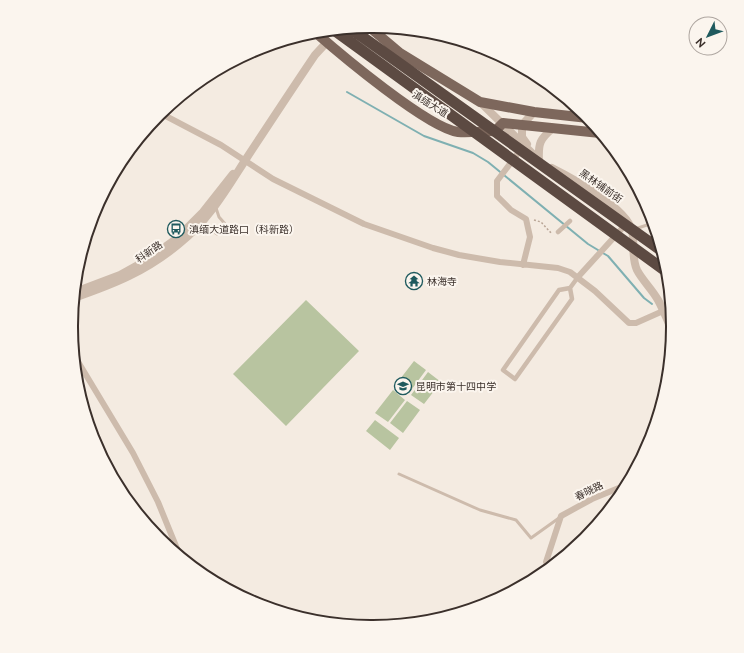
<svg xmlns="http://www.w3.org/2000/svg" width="744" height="653" viewBox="0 0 744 653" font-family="Raleway,'Noto Sans SC',sans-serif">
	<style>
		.pitch { fill: #b8c4a0 }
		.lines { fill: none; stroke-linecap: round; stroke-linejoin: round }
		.stream { stroke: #7fb0b2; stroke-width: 2 }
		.path { stroke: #b9a596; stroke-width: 1.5; stroke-dasharray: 2 2; stroke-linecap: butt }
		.service { stroke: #cdbbac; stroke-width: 3 }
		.pedestrian { stroke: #cdbbac; stroke-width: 4.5 }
		.minor { stroke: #cdbbac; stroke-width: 6 }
		.tertiary { stroke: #cdbbac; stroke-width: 8 }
		.primary { stroke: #7d675c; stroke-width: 10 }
		.motorway-bridge { stroke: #5c4a42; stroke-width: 11 }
		.labels { text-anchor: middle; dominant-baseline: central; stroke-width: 4; stroke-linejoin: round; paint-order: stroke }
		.street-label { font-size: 10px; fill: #3b302b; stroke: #fbf5ee }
		.poi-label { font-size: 10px; fill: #3b302b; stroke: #fbf5ee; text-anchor: start }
		.rim { fill: none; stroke: #3b302b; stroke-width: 2 }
	</style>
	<rect width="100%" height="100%" fill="#f4ebe1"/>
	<path class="pitch" d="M306,300L359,351L286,426L233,374Z
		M414,361L426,370L409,393L397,383Z
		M428,372L441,382L424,404L411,395Z
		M393,390L405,400L388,422L375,413Z
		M407,401L420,410L403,433L390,423Z
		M375,420L399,438L390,450L366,431Z"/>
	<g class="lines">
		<path class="stream" d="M347,92L424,136L473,153L488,162L588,244L608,256L644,298L652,304"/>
		<path class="path" d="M534,220L541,222L552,234"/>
		<path class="service" d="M216,208L219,217L226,225
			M200,226L208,227L217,234
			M635,229L653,223
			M399,474L480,510L516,520L531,538L559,518"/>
		<path class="pedestrian" d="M558,232L570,221
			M570,288L572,299L515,379L503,370L559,290Z
			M570,288L578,277"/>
		<path class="minor" d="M160,113L221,145L273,179L364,224L433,248L459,255L500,262L558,268L570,272L595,291L629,323H636L663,311L671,314
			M522,148L497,181V196L511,210L526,219L530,237L523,265
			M578,277L627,223
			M74,355L133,453L158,502L180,556
			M549,568L546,562L561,516L592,499L626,485"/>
		<path class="tertiary" d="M480,102L532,153
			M527,144L522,137V125L534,112
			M539,161C538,143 540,139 553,128
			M552,168C572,178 627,208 632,231C635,243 631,257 637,270C642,280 652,289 658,300C663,309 667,320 672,330
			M75,292L120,275L147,260L176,239L203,212L233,174
			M74,298C114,284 145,272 179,244C209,220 226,190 246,159C269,124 292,89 315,55L327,42"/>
		<path class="primary" d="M368,26L400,53L480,102L534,112L588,118
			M315,32C340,54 428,128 458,132C470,133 483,131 495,131L503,123L600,133"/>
		<path class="motorway-bridge" d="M350,28L662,251
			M334,30L667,272"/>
	</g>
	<defs>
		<g id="bus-ring" transform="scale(0.9)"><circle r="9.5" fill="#fbf5ee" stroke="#1f5a5e" stroke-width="1.5"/><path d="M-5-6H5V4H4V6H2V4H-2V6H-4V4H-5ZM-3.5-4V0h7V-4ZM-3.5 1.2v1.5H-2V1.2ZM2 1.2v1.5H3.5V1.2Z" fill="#1f5a5e"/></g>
		<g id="temple-ring" transform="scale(0.9)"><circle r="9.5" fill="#fbf5ee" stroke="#1f5a5e" stroke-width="1.5"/><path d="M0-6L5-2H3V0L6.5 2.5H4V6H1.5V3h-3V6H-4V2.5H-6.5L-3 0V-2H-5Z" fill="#1f5a5e"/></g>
		<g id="school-ring" transform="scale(0.9)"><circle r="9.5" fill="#fbf5ee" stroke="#1f5a5e" stroke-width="1.5"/><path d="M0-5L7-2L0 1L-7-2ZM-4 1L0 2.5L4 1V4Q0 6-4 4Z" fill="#1f5a5e"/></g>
	</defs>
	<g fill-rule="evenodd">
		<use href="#bus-ring" x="176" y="229"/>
		<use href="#temple-ring" x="414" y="281"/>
		<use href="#school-ring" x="403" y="386"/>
	</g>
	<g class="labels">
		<g class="street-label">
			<text transform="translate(430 104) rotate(32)">滇缅大道</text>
			<text transform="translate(601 186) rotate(35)">黑林铺前街</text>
			<text transform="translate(149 252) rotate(-34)">科新路</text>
			<text transform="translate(589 491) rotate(-26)">春晓路</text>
		</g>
		<g class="poi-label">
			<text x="189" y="229">滇缅大道路口（科新路）</text>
			<text x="427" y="281">林海寺</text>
			<text x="416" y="386">昆明市第十四中学</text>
		</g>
	</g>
	<path d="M0 0H744V653H0ZM371 33H373A293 293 0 0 1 666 326V327A293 293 0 0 1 373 620H371A293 293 0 0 1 78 327V326A293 293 0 0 1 371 33Z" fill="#fbf5ee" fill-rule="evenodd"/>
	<path class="rim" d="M371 33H373A293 293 0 0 1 666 326V327A293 293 0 0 1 373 620H371A293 293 0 0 1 78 327V326A293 293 0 0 1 371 33Z"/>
	<g transform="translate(708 36) rotate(228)"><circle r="19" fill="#fbf5ee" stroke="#aea6a0"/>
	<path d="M0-3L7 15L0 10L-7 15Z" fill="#1f5a5e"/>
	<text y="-6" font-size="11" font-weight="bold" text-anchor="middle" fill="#3b302b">N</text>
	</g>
</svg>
